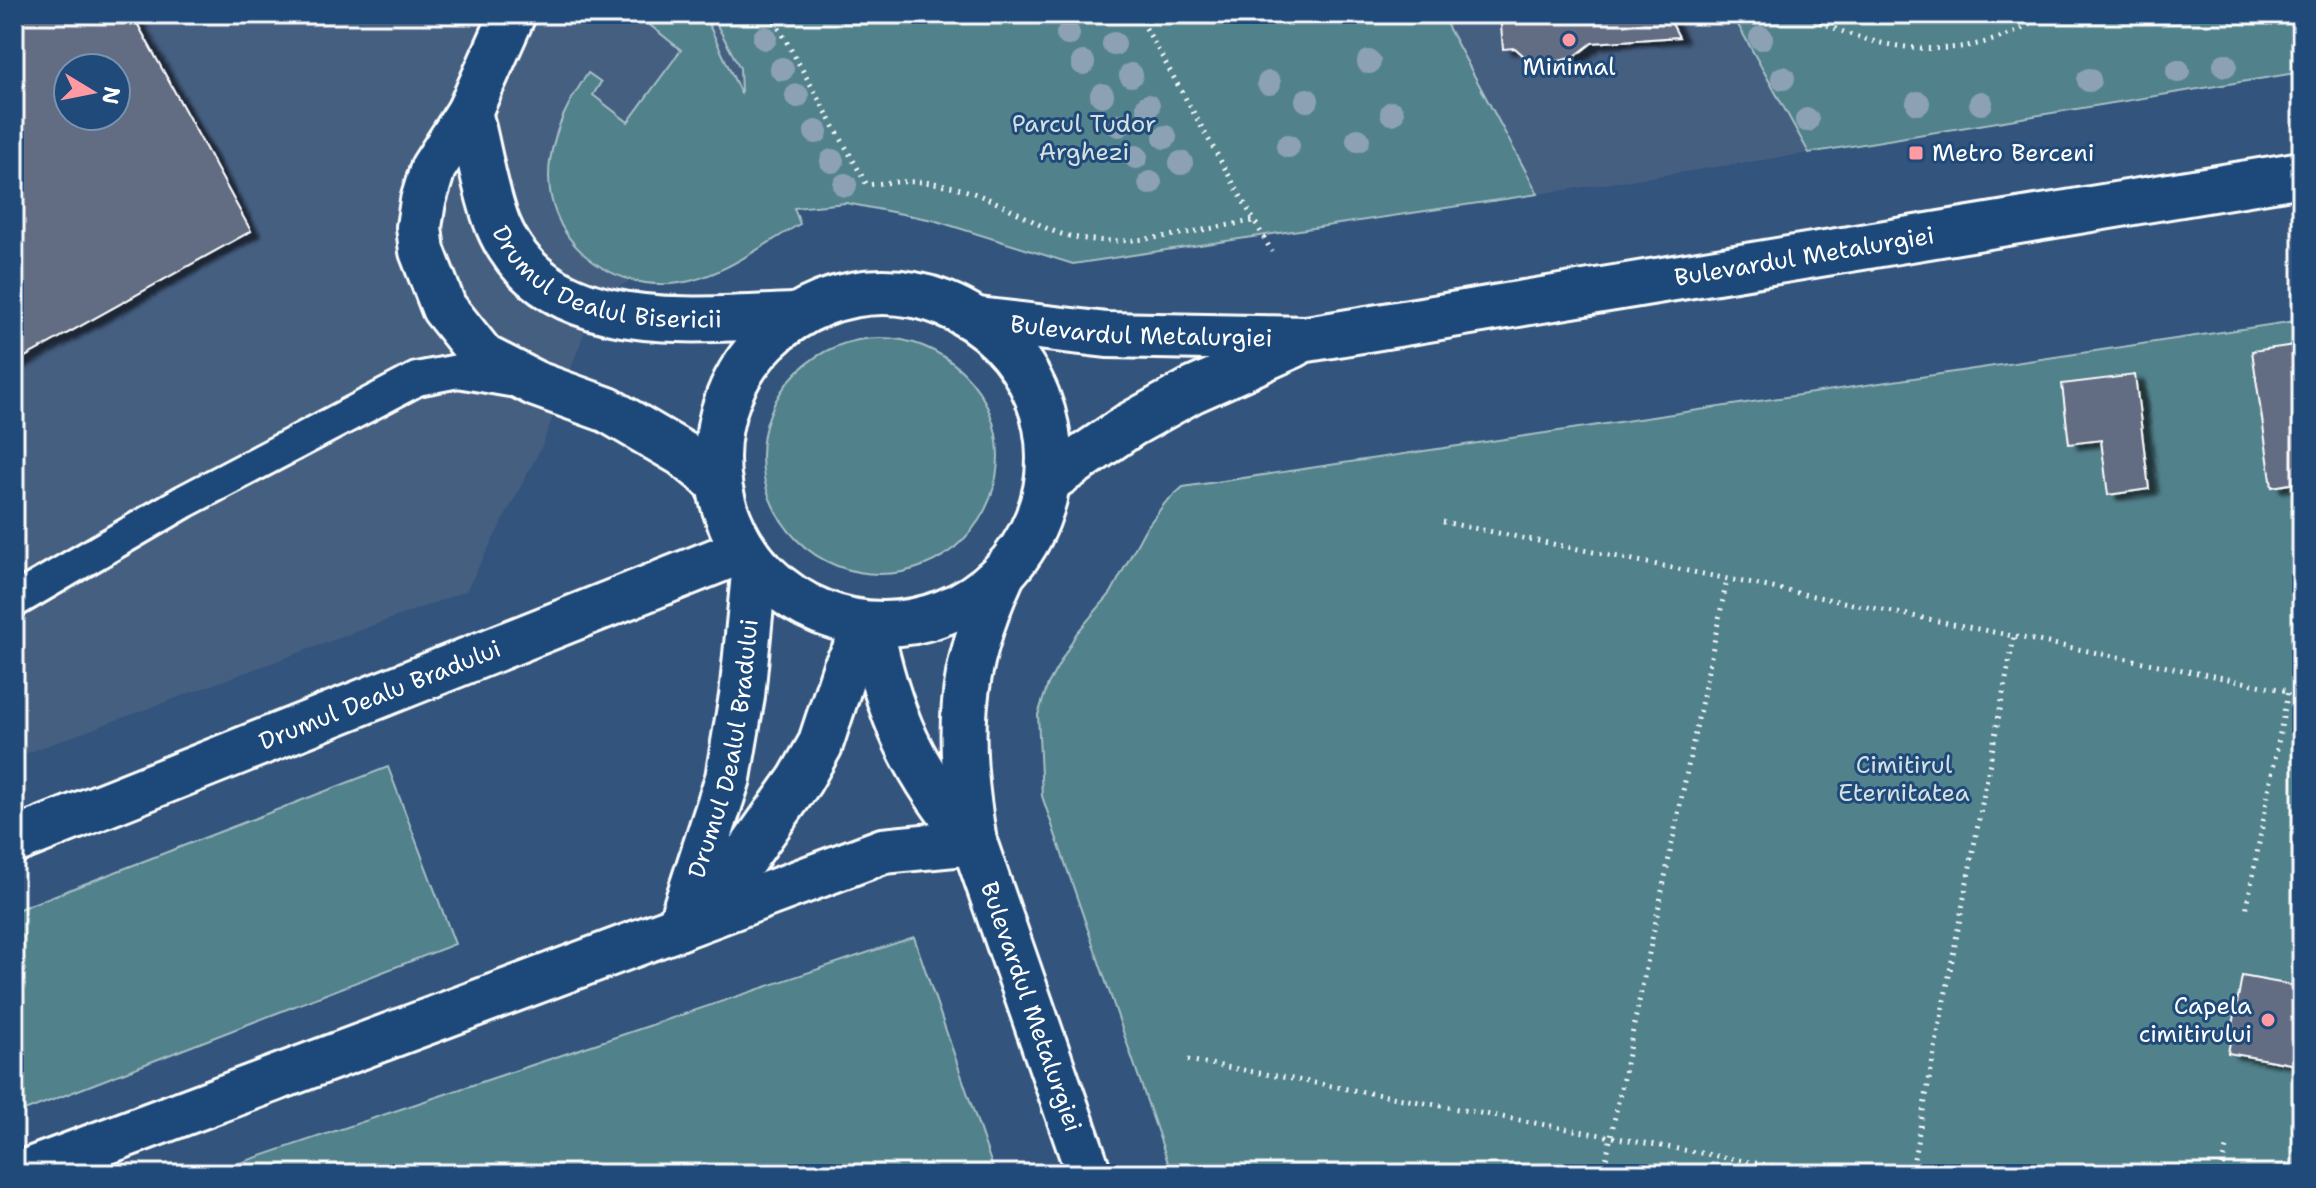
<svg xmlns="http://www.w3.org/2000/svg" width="2316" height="1188" viewBox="0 0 2316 1188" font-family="'Shantell Sans',sans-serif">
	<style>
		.built { fill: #455e81; fill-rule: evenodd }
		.green { fill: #51818b; stroke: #a8c0c5; stroke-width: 2 }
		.building { fill: #626c82; stroke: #fff; stroke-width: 2; fill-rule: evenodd; filter: url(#shadow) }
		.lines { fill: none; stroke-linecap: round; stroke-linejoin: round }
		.lane-casing { stroke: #fff; stroke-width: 38 }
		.street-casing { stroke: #fff; stroke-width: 50 }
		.secondary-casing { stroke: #fff; stroke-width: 50 }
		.path { stroke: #fff; stroke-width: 5; stroke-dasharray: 2 6; stroke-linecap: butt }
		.lane { stroke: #1f4a7a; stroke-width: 32 }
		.street { stroke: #1f4a7a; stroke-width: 44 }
		.secondary { stroke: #1f4a7a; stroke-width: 44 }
		.tree { fill: #8ca1b4 }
		.poi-dot { fill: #ff9aa2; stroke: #1f4a7a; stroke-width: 3 }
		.labels { text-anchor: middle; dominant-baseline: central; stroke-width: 6; stroke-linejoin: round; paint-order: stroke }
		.poi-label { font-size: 24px; fill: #fff; stroke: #1f4a7a }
		.park-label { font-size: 24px; fill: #d4e0e2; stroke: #1f4a7a }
		.street-label { font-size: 24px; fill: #fff; stroke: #1f4a7a }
	</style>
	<defs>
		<filter id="shadow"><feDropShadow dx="9" dy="5" stdDeviation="2" flood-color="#0009"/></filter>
	</defs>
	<rect width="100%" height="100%" fill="#33547c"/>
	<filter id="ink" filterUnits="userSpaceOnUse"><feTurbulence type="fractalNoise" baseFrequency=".0125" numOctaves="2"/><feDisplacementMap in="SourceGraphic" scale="16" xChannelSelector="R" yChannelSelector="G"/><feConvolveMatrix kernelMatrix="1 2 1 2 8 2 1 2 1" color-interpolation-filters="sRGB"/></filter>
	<g filter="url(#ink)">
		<path class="built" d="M14,14H711L740,69L742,107L794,208L598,296L542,446L466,591L14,758ZM68,68H116V116H68Z
			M1441,14H1732L1809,153L1538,194Z"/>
		<path class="green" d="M636,14H704L741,94L740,68L711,14H1441L1538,194L1073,264L933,220L846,203L794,208L800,224C764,244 722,277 680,283C608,293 540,238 550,161C555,127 569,101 588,73L601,82L593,95L628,122L681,50Z
			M1732,14H2302V72L1809,153Z
			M2302,320V1174H1172L1042,796L1038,715L1048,684L1076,634L1111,593L1144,531L1165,503L1183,487Z
			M762 456a118 118 0 1 1 236 0a118 118 0 1 1-236 0Z
			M388,767L455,944L14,1115V911Z
			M914,937L995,1174H207Z"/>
		<path class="building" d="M14,14H132L251,231L14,363ZM68,68H116V116H68Z
			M1500,14H1667L1679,37L1592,43L1574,57L1548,64L1524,56L1515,48L1503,49Z
			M2302,344V482L2272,487L2252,351Z
			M2135,375L2149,489L2108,495L2101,440L2069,444L2062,384Z
			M2242,976L2302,987V1066L2228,1053Z"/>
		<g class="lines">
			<g class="lane-casing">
				<path id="lane" d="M14,601L185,501L417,379L458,371L510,380"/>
			</g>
			<g class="street-casing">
				<g id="street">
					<path d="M513,14L469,112L433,168L423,201L419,227L422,251L444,308L483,357L536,384L608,410L683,454L719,483"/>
					<path id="s1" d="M469,112C479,149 484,189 498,225C546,340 694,319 794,316"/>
					<path id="s2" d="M14,841L744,550"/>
					<path d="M691,915L744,859L800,780L820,745L845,669L870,624"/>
					<path id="s3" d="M679,928L728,778L742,696L755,564"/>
					<path d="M20,1174L883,851L974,842"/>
				</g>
			</g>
			<g class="secondary-casing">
				<g id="secondary">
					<circle cx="883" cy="458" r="166"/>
					<path id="s4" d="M978,320L1107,335L1307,339L2302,174"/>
					<path d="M1048,481L1130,425L1191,391L1294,345"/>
					<path id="s5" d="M1002,575C957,673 957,737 974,842L1089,1174"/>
					<path d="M870,624C887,711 914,775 974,842"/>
				</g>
			</g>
			<path class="path" d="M771,14L867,185C931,176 963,185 1020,214C1035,222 1049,231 1065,235C1125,251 1193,230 1253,221
				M1138,14L1272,252
				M1806,14C1878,56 1977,64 2046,14
				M1443,522L2288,691L2246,911
				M1188,1060L1816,1174
				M1603,1174L1727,580
				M1911,1174L2014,637
				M2221,1174L2226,1148"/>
			<use href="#lane" class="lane"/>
			<use href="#street" class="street"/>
			<use href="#secondary" class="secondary"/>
		</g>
		<g class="tree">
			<circle cx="1068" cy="34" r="12"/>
			<circle cx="765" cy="38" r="12"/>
			<circle cx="1761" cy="38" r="12"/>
			<circle cx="1114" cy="44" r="12"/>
			<circle cx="1369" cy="62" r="12"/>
			<circle cx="1083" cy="63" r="12"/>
			<circle cx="2225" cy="65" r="12"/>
			<circle cx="782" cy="69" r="12"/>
			<circle cx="2178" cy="71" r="12"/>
			<circle cx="1131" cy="75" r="12"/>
			<circle cx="1783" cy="78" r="12"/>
			<circle cx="2089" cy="80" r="12"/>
			<circle cx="1269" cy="83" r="12"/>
			<circle cx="1102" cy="95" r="12"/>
			<circle cx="797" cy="96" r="12"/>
			<circle cx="1307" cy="100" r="12"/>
			<circle cx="1918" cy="103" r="12"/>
			<circle cx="1981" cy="103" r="12"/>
			<circle cx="1148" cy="106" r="12"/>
			<circle cx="1392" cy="113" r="12"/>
			<circle cx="1807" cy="120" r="12"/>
			<circle cx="1119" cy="125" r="12"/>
			<circle cx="816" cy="132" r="12"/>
			<circle cx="1165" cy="137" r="12"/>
			<circle cx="1358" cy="140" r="12"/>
			<circle cx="1288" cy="146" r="12"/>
			<circle cx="1136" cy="157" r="12"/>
			<circle cx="832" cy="161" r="12"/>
			<circle cx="1181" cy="163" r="12"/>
			<circle cx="1150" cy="183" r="12"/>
			<circle cx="845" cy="185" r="12"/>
		</g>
	</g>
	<g class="poi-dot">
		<circle cx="1569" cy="40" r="8"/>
		<rect x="1908" y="145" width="16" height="16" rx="4"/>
		<circle cx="2268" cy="1020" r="8"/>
	</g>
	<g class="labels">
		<g class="poi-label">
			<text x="1569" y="67">Minimal</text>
			<text x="1932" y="153" text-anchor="start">Metro Berceni</text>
			<text x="2252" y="1006" text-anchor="end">Capela<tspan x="2252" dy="28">cimitirului</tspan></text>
		</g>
		<g class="park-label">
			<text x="1084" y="124">Parcul Tudor<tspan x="1084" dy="28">Arghezi</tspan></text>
			<text x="1904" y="765">Cimitirul<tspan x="1904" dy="28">Eternitatea</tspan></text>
		</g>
		<g class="street-label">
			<text stroke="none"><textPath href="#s4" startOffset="834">Bulevardul Metalurgiei</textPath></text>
			<text stroke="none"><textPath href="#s1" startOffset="248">Drumul Dealul Bisericii</textPath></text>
			<text stroke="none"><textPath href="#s4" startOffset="164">Bulevardul Metalurgiei</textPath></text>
			<text stroke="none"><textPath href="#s2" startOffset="394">Drumul Dealu Bradului</textPath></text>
			<text stroke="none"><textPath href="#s3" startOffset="186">Drumul Dealul Bradului</textPath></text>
			<text stroke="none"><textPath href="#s5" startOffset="448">Bulevardul Metalurgiei</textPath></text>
		</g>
	</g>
	<rect width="2316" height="1188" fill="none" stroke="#1f4a7a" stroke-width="48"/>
	<rect x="24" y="24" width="2268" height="1140" fill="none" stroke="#fff" stroke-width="3" filter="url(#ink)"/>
	<g transform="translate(92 92) rotate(100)"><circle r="38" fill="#1f4a7a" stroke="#7992af" stroke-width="2"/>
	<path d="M0-6L14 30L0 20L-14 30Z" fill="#ff9aa2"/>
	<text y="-12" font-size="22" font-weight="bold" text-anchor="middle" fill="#ffffff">N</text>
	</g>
</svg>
